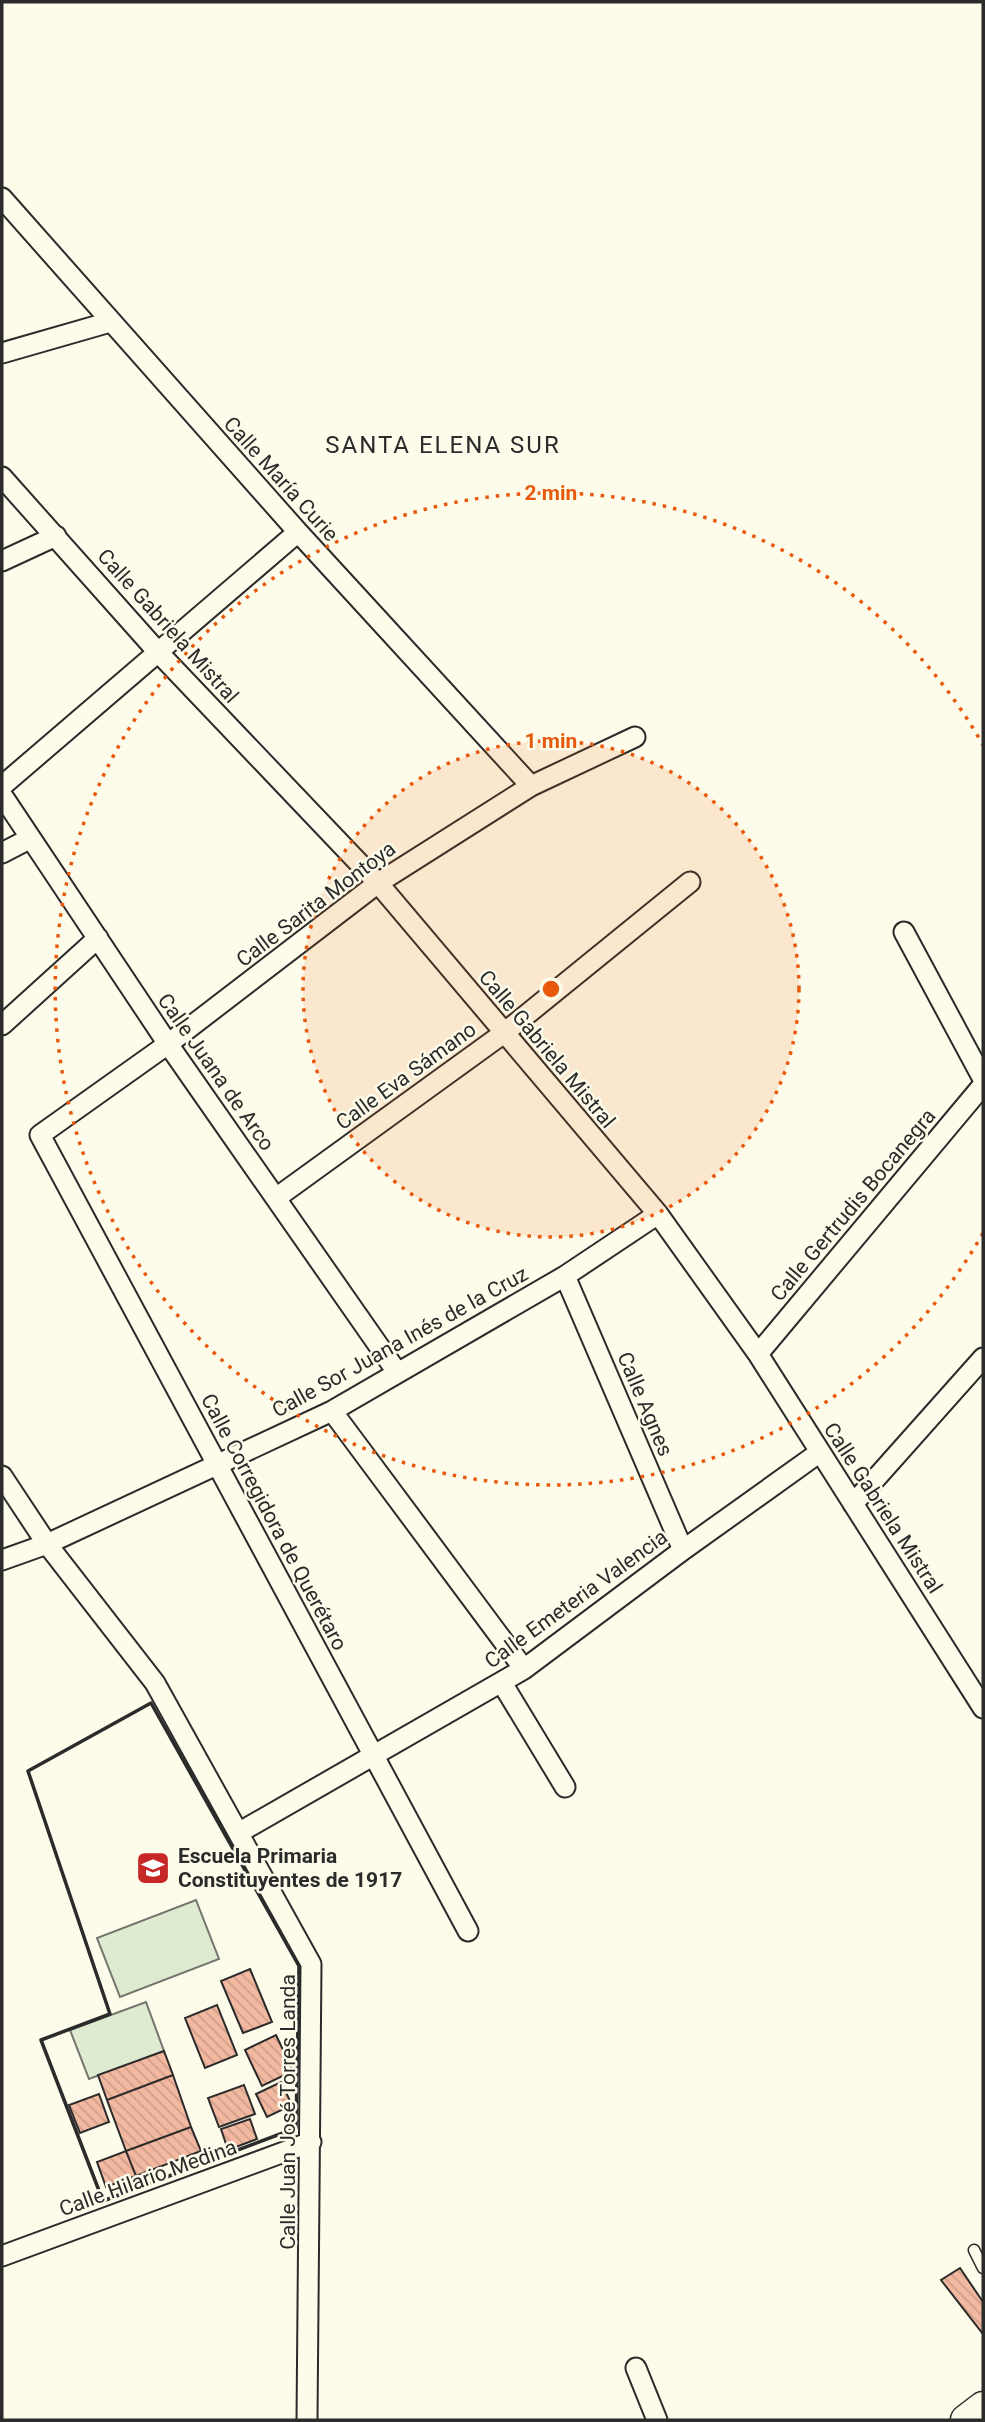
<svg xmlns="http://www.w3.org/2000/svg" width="985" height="2422" viewBox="0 0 985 2422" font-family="Roboto,sans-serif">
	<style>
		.green { fill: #deebd1; stroke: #74746e; stroke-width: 2 }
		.building { fill: url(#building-back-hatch); stroke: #2b2b2b; stroke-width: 2 }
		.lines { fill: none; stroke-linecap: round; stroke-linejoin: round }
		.lane-casing { stroke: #2b2b2b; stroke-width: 13 }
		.street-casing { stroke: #2b2b2b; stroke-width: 23 }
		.primary-casing { stroke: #2b2b2b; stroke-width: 33 }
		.lane { stroke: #fdfbea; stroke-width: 10 }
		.street { stroke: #fdfbea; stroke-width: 19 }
		.primary { stroke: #fdfbea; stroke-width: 30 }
		.wall { stroke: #2b2b2b; stroke-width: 3.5 }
		.ring { fill: none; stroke: #e8590c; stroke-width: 3.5; stroke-dasharray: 3.5 7 }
		.labels { text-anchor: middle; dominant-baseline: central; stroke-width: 5; stroke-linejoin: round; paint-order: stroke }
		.street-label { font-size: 21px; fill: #2b2b2b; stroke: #fdfbea }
		.poi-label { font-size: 21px; font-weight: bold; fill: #2b2b2b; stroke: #fdfbea; text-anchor: start }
		.quarter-label { font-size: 24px; letter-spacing: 2px; fill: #2b2b2b; stroke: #fdfbea }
		.centre { fill: #e8590c; stroke: #fdfbea; stroke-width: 3.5 }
		.ring-label { font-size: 21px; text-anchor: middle; font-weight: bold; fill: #e8590c; stroke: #fdfbea; stroke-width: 5; stroke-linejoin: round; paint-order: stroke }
	</style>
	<defs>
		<pattern id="building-back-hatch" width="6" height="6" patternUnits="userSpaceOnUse" patternTransform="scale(1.75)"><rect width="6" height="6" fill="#f2b8a0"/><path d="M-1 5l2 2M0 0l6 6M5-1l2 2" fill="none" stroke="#d09e8a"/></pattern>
	</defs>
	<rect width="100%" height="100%" fill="#fdfbea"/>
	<path class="green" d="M196,1900L219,1959L120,1997L97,1938Z
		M146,2002L164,2051L89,2079L70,2030Z"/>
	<path class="building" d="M250,1969L272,2022L243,2033L221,1981Z
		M217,2005L237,2055L205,2068L185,2018Z
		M276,2035L293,2071L262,2086L245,2050Z
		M164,2051L173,2075L107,2100L98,2075Z
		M173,2075L191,2127L126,2151L107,2100Z
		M281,2082L292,2105L267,2117L256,2094Z
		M244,2085L255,2114L219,2127L208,2098Z
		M99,2094L109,2122L80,2133L69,2105Z
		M250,2119L257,2139L228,2150L221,2129Z
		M191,2127L201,2151L136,2176L126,2151Z
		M126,2151L136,2176L106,2187L97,2162Z
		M960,2268L983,2302V2334L941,2280Z"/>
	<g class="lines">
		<g class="lane-casing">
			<path id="lane" d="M974,2250L983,2268"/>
		</g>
		<g class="street-casing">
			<path id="street" d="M2,198L298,532L531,786
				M2,353L110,322
				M2,477L157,651L378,883L658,1214L758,1354L983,1708
				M2,561L56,536
				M2,786L298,532
				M2,795L168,1044L397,1372
				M2,853L29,839
				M904,932L983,1079
				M2,1025L98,938
				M276,1198L504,1033L690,882
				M565,1276L683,1550
				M758,1354L983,1085
				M332,1411L524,1669
				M2,1476L47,1544L155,1683L311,1964L307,2420
				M853,1504L983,1358
				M2,1560L47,1544L332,1411L565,1276L658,1214
				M502,1683L565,1787
				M240,1832L524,1669L683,1550L820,1452
				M468,1931L40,1135L168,1044L378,883L531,786L635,737
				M2,2256L311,2142
				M636,2368L657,2420"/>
		</g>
		<g class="primary-casing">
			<path id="primary" d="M966,2420L983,2407"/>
		</g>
		<use href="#lane" class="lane"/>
		<use href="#street" class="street"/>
		<use href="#primary" class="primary"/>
		<path class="wall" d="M151,1703L299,1966L296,2128L103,2201L41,2040L110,2014L28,1771Z"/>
	</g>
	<circle cx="551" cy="989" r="248" fill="#e8590c" fill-opacity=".12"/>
	<g class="ring">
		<circle cx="551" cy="989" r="248"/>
		<path d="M983 1233A496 496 0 1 1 983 745"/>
	</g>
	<defs>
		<g id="school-square" transform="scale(1.75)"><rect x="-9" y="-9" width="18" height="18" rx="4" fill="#c62828" stroke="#fdfbea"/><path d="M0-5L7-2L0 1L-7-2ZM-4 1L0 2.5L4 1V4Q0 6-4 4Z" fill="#fff"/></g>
	</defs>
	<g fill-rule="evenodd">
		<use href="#school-square" x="153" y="1868"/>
	</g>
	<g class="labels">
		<g class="street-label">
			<text transform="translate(281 479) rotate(48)">Calle María Curie</text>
			<text transform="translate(168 626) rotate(48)">Calle Gabriela Mistral</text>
			<text transform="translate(316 904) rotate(-37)">Calle Sarita Montoya</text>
			<text transform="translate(547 1049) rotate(50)">Calle Gabriela Mistral</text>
			<text transform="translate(216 1072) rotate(55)">Calle Juana de Arco</text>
			<text transform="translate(406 1076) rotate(-36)">Calle Eva Sámano</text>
			<text transform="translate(853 1205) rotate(-50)">Calle Gertrudis Bocanegra</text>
			<text transform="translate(400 1342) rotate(-29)">Calle Sor Juana Inés de la Cruz</text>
			<text transform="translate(645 1404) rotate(67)">Calle Agnes</text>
			<text transform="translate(883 1508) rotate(57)">Calle Gabriela Mistral</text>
			<text transform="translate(274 1522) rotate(62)">Calle Corregidora de Querétaro</text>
			<text transform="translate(576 1599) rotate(-36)">Calle Emeteria Valencia</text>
			<text transform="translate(288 2112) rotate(-90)">Calle Juan José Torres Landa</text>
			<text transform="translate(148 2178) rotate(-20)">Calle Hilario Medina</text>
		</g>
		<g class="poi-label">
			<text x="178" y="1856">Escuela Primaria<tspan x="178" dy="24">Constituyentes de 1917</tspan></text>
		</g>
		<g class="quarter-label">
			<text x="443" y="445">SANTA ELENA SUR</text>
		</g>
	</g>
	<circle cx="551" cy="989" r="10" class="centre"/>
	<g class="ring-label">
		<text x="551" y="500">2 min</text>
		<text x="551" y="748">1 min</text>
	</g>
	<rect width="985" height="2422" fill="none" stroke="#2b2b2b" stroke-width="7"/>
</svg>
